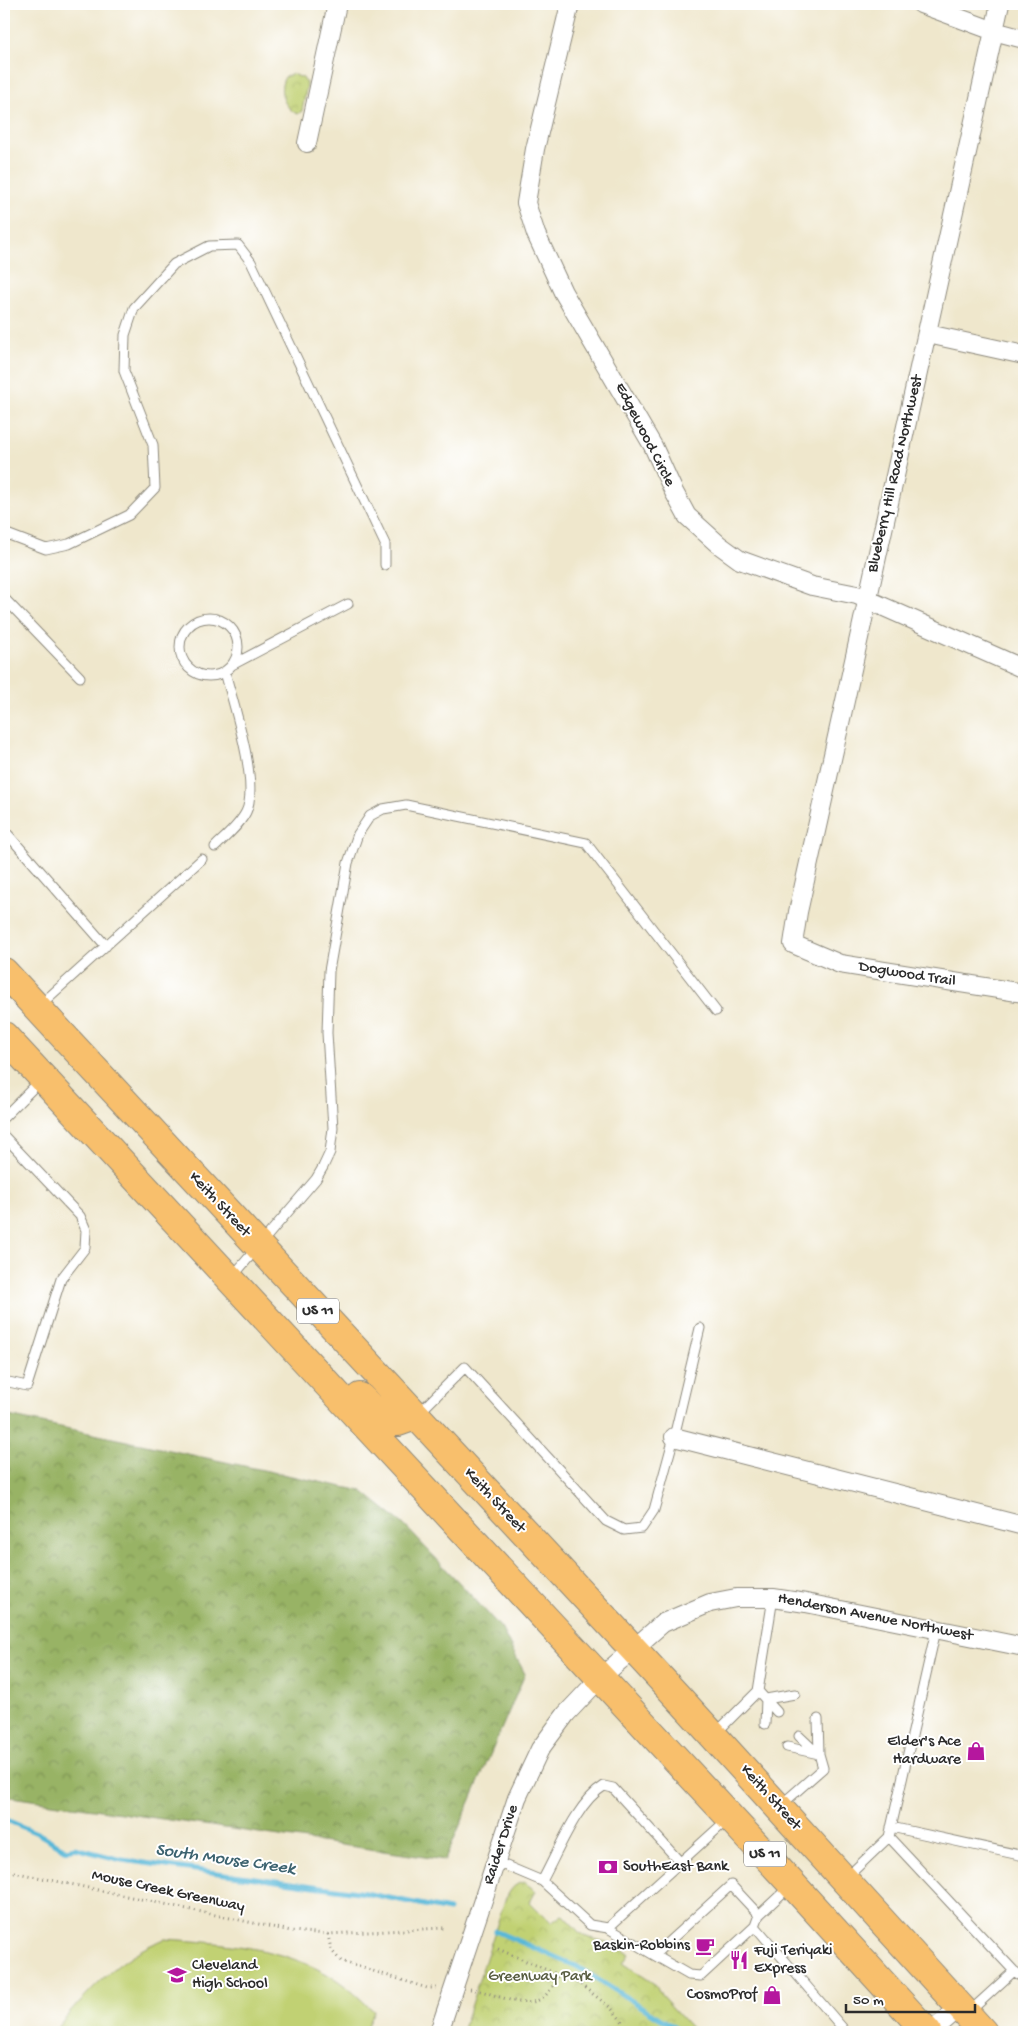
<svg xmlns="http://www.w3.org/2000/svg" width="1028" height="2036" viewBox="0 0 1028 2036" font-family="'Gochi Hand',sans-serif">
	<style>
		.green { fill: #c1d173; stroke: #767e4f }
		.forest { fill: url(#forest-crowns); stroke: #626f48 }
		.park { fill: url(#park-crowns); stroke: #767e4f }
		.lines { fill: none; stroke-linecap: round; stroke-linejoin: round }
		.stream { stroke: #59b8d8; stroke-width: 5 }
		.lane-casing { stroke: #8d897c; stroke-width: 11 }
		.street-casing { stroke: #8d897c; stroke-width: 20 }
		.primary-casing { stroke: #8d897c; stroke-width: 30 }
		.path { stroke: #8d897c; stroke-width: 3; stroke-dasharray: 1 4; stroke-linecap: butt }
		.lane { stroke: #fff; stroke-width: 9 }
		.street { stroke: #fff; stroke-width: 18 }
		.primary { stroke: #f8bf6c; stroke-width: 28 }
		.labels { text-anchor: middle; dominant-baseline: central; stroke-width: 4; stroke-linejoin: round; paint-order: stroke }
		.shield { fill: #fff; stroke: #6b6b6b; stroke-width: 1 }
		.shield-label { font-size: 15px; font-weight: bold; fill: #2b2b2b }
		.street-label { font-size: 16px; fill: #2b2b2b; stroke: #fff }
		.poi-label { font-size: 16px; fill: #2b2b2b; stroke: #fff; text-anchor: end }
		.park-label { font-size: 16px; fill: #585d41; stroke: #fff }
		.water-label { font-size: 18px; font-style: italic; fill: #3d6370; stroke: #fff }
	</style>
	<defs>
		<pattern id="forest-crowns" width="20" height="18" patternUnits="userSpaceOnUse" patternTransform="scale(1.25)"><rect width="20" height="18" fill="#98b365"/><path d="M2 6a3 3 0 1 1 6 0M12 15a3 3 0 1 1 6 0" fill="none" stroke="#7c9253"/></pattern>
		<pattern id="park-crowns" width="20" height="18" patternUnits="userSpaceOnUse" patternTransform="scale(1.25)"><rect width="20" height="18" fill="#c1d173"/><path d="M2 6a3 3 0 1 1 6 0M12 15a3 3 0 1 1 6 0" fill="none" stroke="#a6b464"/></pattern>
	</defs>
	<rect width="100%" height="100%" fill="#fff"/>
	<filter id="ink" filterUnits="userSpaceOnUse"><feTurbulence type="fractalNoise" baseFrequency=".02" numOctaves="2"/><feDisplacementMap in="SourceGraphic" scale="10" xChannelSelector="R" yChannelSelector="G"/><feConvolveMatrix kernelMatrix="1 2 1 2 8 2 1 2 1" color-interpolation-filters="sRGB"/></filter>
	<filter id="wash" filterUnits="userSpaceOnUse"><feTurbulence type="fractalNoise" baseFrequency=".0096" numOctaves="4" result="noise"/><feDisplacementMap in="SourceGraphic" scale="20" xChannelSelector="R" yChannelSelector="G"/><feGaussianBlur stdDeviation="1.12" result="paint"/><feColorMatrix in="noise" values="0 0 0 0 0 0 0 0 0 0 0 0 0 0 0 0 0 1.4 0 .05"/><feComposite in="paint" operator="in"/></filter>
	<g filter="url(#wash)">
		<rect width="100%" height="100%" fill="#efe7cc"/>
		<path class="green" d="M165,1939C227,1943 297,1948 348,1988C357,1995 365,2004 374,2011L364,2032H53C85,1995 118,1956 165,1939Z"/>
		<path class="forest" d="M4,1415L362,1491L403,1524L470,1594L501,1628L525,1674L445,1860L4,1796Z"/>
		<path class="park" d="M292,74L303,78L307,85L302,111L298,114C284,109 277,90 285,77Z
			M524,1882L536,1891L530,1902L551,1923L562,1915L564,1916L579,1932L589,1938L611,1943L629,1954L623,1963L656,1985L661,1995L695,2032H462L505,1900C510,1891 513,1884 524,1882Z"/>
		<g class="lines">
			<path class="stream" d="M4,1819L37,1833L67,1850L75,1848L122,1860L365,1893L449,1910
				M495,1931L576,1966L682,2032"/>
		</g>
	</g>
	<g filter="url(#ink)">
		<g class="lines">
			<g class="lane-casing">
				<path id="lane" d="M4,533L46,549L69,544L129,515L155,488L153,445L124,371L125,335L134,308L174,264L209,246L238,245L251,262L385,544V565
					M4,598L80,677
					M180 647a29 29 0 1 1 58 0a29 29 0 1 1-58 0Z
					M232,665L348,604
					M4,830L106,946
					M215,847C225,837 239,826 246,812C260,784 233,703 225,672
					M39,1006L202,859
					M4,1117L41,1080
					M4,1136L80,1216L86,1230L85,1248L61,1279L27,1386L4,1381
					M233,1276L316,1179L323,1167L330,1152L333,1128L327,1033L329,971L348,863L358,834L370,816L383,809L406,805L586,843L716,1011
					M419,1413L465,1367L606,1521L624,1530L642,1528L654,1510L674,1437L700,1328
					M758,1691L773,1598
					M766,1699L795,1694
					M765,1724L766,1699
					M715,1734L758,1691L777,1712
					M799,1736L818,1754
					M787,1747L819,1754
					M781,1805L823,1768L819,1754L818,1719
					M891,1827L1024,1856
					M889,1837L1014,1971L968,2013
					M497,1862L542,1881L590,1925L608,1928L654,1955
					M846,1878L889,1837L936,1630
					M542,1881C558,1852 577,1802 604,1786L613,1788L680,1862
					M790,1886L759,1915L755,1926L846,2032
					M755,1926L701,1976L689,1975L654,1955L731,1885L759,1915
					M608,1928L728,1819
					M1014,1971L1024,1978"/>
			</g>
			<g class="street-casing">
				<path id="street" d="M570,4L535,149L526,203L536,234L563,292L653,446L674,492L687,516L718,544L740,560L812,586L857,595L1024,669
					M921,4L994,31L1024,39
					M1000,4L798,912L793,944L840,964L1024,993
					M307,143L337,4
					M928,334L1024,355
					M674,1437L1024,1526
					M439,2032L517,1798L540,1749L566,1714L600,1678L663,1623L710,1603L736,1598H773L806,1603L1024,1647
					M931,2032L960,2007"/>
			</g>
			<g class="primary-casing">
				<path id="primary" d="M4,972L677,1696L983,2032
					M4,1036L792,1884L927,2032
					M360,1397L385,1422H398L415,1416"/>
			</g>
			<path class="path" d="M4,1870L291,1931L328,1934L444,1928
				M328,1934L331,1950L341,1961L427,1988H437
				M498,1949L580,1984L611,2008L631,2032
				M470,1989C503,1993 540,2024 557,1976"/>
			<use href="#lane" class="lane"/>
			<use href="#street" class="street"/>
			<use href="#primary" class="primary"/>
		</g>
	</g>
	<defs>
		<g id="shop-bare" transform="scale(1.5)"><path d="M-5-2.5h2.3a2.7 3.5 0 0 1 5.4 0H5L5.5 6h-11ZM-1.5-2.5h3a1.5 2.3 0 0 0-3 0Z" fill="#b5179e" stroke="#fff" stroke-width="2.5" paint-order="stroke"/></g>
		<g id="bank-bare" transform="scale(1.5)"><path d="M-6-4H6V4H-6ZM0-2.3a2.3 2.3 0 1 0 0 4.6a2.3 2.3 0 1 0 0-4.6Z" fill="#b5179e" stroke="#fff" stroke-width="2.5" paint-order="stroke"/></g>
		<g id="cafe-bare" transform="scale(1.5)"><path d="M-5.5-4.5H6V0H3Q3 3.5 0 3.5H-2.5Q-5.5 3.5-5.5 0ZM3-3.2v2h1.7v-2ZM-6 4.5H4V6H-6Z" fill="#b5179e" stroke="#fff" stroke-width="2.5" paint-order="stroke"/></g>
		<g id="restaurant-bare" transform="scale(1.5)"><path d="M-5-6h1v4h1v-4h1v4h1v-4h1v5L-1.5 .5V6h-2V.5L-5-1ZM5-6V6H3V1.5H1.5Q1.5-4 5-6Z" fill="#b5179e" stroke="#fff" stroke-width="2.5" paint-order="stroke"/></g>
		<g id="school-bare" transform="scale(1.5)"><path d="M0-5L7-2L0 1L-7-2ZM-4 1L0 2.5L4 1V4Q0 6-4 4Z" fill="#b5179e" stroke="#fff" stroke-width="2.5" paint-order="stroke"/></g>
	</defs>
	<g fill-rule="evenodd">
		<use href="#shop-bare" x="976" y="1751"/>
		<use href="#bank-bare" x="608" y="1867"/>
		<use href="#cafe-bare" x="705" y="1946"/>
		<use href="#restaurant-bare" x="739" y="1960"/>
		<use href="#school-bare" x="177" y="1975"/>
		<use href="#shop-bare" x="772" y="1995"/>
	</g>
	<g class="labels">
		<g class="shield">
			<rect x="297" y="1298.5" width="42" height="25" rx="4"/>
			<rect x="744" y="1841.5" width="42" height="25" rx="4"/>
		</g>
		<g class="shield-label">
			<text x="318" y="1311">US 11</text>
			<text x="765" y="1854">US 11</text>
		</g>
		<g class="street-label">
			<text transform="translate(644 435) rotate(63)">Edgewood Circle</text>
			<text transform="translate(896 474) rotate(-77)">Blueberry Hill Road Northwest</text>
			<text transform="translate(907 975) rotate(9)">Dogwood Trail</text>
			<text transform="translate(219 1205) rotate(47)">Keith Street</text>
			<text transform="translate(494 1501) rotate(47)">Keith Street</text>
			<text transform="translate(875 1618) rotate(11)">Henderson Avenue Northwest</text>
			<text transform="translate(770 1798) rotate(48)">Keith Street</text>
			<text transform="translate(502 1845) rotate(-72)">Raider Drive</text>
			<text transform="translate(168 1892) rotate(12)">Mouse Creek Greenway</text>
		</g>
		<g class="poi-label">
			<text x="961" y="1742">Elder's Ace<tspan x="961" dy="18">Hardware</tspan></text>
			<text x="623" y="1867" text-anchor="start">SouthEast Bank</text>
			<text x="690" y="1946">Baskin-Robbins</text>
			<text x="754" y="1951" text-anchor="start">Fuji Teriyaki<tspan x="754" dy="18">Express</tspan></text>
			<text x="192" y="1966" text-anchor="start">Cleveland<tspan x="192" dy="18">High School</tspan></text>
			<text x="757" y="1995">CosmoProf</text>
		</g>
		<g class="park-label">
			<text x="540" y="1977">Greenway Park</text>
		</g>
		<g class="water-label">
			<text transform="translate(225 1860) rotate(8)">South Mouse Creek</text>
		</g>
	</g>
	<rect width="1028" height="2036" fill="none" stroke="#fff" stroke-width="20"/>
	<path d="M846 2004v8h129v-8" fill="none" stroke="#2b2b2b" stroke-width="2.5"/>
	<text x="853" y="2004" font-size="15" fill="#2b2b2b" stroke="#ffffff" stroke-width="4" paint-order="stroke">50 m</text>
</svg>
